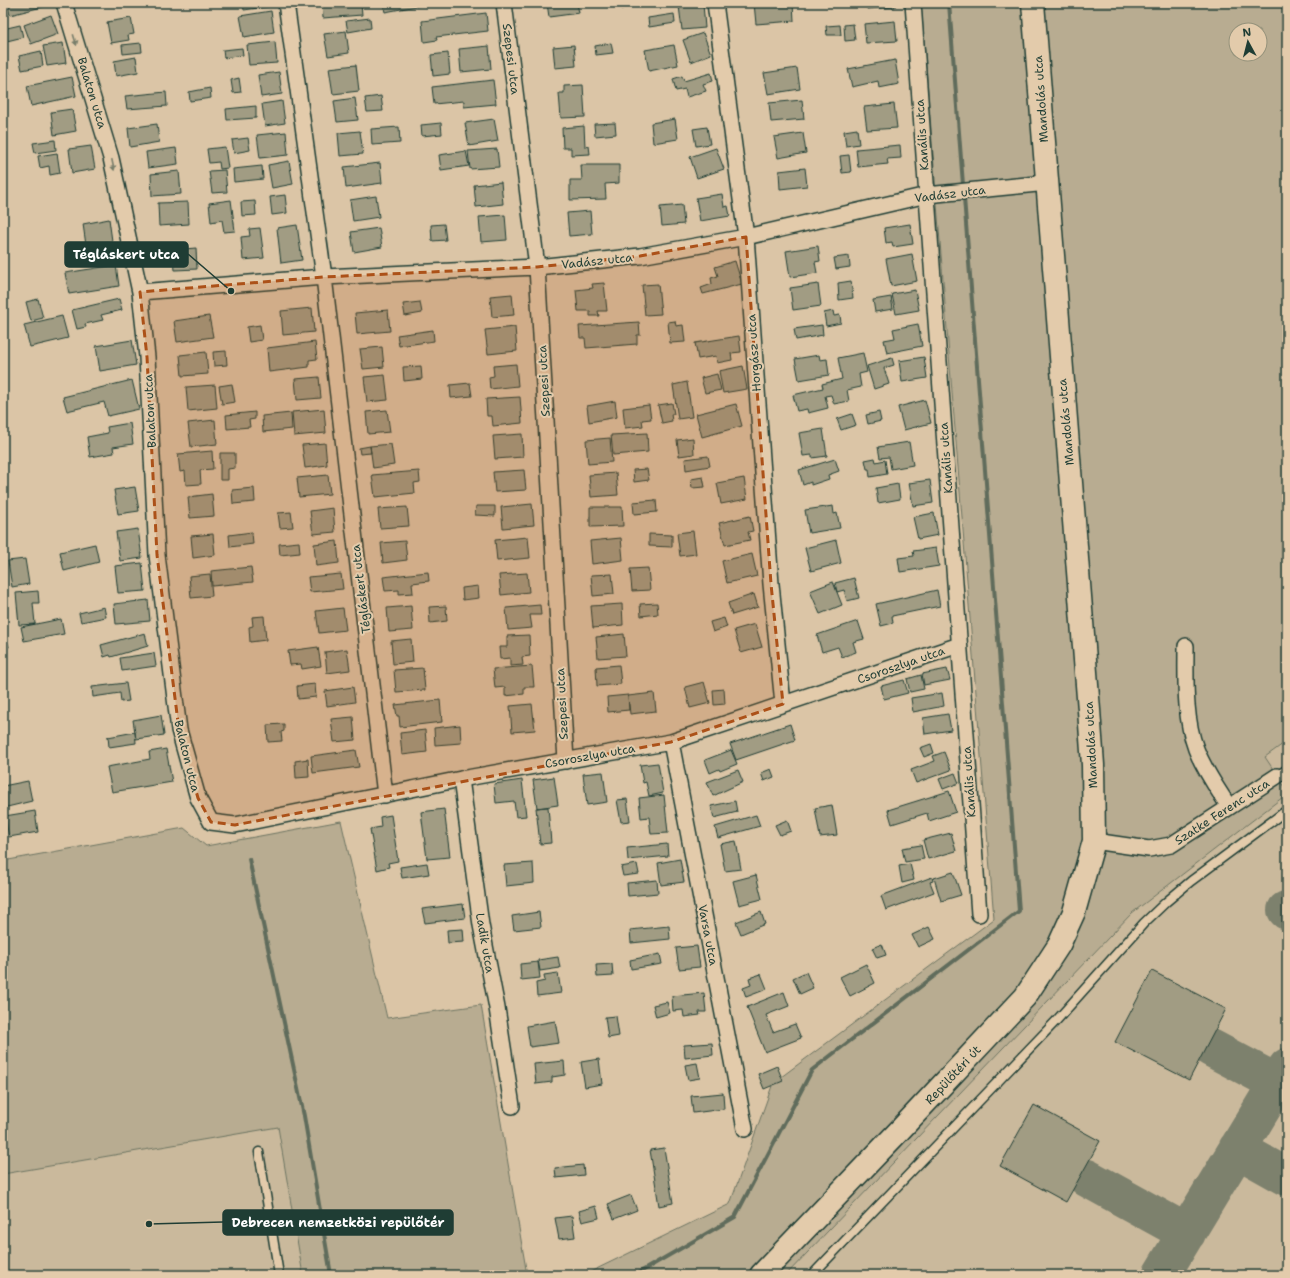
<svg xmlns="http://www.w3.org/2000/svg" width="1290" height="1278" viewBox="0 0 1290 1278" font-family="'Shantell Sans',sans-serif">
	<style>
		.built { fill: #cab99c }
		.green { fill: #b8ac91; stroke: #6c7462; fill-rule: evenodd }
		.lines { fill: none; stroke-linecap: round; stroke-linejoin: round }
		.stream { stroke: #606c5b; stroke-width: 4 }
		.taxiway { stroke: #7d816d; stroke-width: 38 }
		.building { fill: #a19c83; stroke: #1f3d34 }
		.lane-casing { stroke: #1f3d34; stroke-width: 11 }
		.street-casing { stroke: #1f3d34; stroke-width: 18 }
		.secondary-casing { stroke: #1f3d34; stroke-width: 25 }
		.lane { stroke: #e3cbab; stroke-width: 8 }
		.street { stroke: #e3cbab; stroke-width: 15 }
		.secondary { stroke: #e3cbab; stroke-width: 22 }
		.oneway { fill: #777d6a }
		.marked { fill: #ac5118; fill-opacity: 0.2; stroke: #ac5118; stroke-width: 3; stroke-dasharray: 8 5; stroke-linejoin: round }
		.labels { text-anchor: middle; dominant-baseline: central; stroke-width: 4; stroke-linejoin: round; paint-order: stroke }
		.street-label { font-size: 12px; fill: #1f3d34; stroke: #e3cbab }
		.leader { fill: none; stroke: #1f3d34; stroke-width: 1.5 }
		.callout-dot { fill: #1f3d34; stroke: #e3cbab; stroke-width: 1.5 }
		.callout { fill: #1f3d34; stroke: #1f3d34; stroke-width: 1.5 }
		.callout-label { font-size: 13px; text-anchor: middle; font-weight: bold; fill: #fff }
	</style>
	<rect width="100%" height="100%" fill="#dbc5a6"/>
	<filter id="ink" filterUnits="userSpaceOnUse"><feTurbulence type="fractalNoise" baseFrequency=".025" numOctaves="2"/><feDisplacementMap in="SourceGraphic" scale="8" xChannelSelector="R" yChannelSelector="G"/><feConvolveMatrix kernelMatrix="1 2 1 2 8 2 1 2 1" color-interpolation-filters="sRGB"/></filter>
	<g filter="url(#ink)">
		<path class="built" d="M1287,741V790L1265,757Z
			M1287,794V1275H786L1132,913Z
			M278,1127L303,1275H3V1174Z"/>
		<path class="green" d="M921,3H1287V741L1265,757L1287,790V794L1132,913L786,1275H584L730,1204L773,1083L994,919ZM1236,30H1260V54H1236Z
			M341,821L387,1018L481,1005L527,1275H303L278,1127L3,1174V861L184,828L206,846Z"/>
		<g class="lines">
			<path class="stream" d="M249,859L304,1116L331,1275
				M635,1275L735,1217L812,1070L1019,911L949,3"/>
			<path class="taxiway" d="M1286,910L1287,911
				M1211,1048L1277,1083
				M1237,1149L1287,1177
				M1087,1178L1187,1233
				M1161,1275L1287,1067"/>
		</g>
		<path class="building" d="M7,3H50V5L10,15Z
			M243,3H271L272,6L244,10Z
			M322,3H361L362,15L323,18Z
			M383,3H422V5L385,12Z
			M547,3H577L579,13L549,17Z
			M621,3H630L631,7L621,9Z
			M754,3H793L794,21L756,24Z
			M866,3H895V7L867,9Z
			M703,4L705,28L682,30L679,6Z
			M271,11L274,32L244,37L240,16Z
			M486,13L488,31L436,37L437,40L424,42L422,21Z
			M674,14L675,23L649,27L648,18Z
			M51,15L58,34L31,44L24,25Z
			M131,18L134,34L128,35L129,40L111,43L107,22Z
			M370,18L371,28L348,32L346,21Z
			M895,21L897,41L866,43L864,24Z
			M853,24L855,40L845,41L844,25Z
			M20,25L23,37L3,42V29Z
			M840,25L841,35H827L826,26Z
			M346,31L349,53L328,56L324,34Z
			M703,33L711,54L691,62L683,40Z
			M275,42L277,63L249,65L247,45Z
			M63,43L66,63L47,66L43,46Z
			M141,43L142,52L123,54L122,45Z
			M611,43L613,53L596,55L595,46Z
			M574,45L576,66L555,68L553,47Z
			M674,45L678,65L649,71L645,50Z
			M489,46L491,69L461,72L459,49Z
			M242,48L243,55L224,58L223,50Z
			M41,51L43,66L22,70L19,56Z
			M448,53L450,74L433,76L431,55Z
			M136,57L138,72L116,76L114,61Z
			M895,60L899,84L879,88L878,81L852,87L848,69Z
			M356,65L359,91L333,94L329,68Z
			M797,68L800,89L768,94L764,73Z
			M279,72L282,94L261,97L258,75Z
			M711,73L713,81L703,84L706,91L687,97L685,89L676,91L673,79L682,76L684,81Z
			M72,77L76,96L31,106L27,86Z
			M239,78L241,92L233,93L231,80Z
			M493,80L496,104L464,107V101L434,104L432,87Z
			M583,85L585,117L561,118L559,93H564V86Z
			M210,88L211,98L190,101L189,92Z
			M166,92L167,106L127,109L125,96Z
			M381,96L383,111L367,112L365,98Z
			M355,98L358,120L337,122L334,101Z
			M802,100L804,119L771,122L769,103Z
			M282,101L285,123L265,126L262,104Z
			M894,104L897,128L867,130L864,107Z
			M256,106V118L227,120L226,109Z
			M72,109L76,131L54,135L51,112Z
			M494,119L498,141L469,146L465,123Z
			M675,119L678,139L653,143L651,123Z
			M441,123L442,134L422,136L421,125Z
			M615,123L616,134L595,136L594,124Z
			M157,124L159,142L130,147L128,128Z
			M584,126L585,147L589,146L590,154L571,155V148H563L562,128Z
			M399,127L400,143L372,145L371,129Z
			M707,127L710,144L696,146L693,129Z
			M857,129L859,144L846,146L844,131Z
			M360,131L363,154L340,156L338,133Z
			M286,132L288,155L260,158L257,135Z
			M803,133L806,153L778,158L774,137Z
			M248,138L250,150L234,153L232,140Z
			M55,140L56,150L35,153L33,143Z
			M900,145L901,158L887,159L888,164L858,167L856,149Z
			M91,146L95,169L72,173L69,149Z
			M225,147L228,168L220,169L219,162L209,163L207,149Z
			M176,148L178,164L148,168L146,152Z
			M716,148L724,169L697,178L690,157Z
			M497,149L499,167L470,169L468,151Z
			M466,151L469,166L441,170L439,155Z
			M57,153L60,173L50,175L49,166L40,168L38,156Z
			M849,155L851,172L842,173L840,156Z
			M289,161L293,184L272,188L268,165Z
			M380,163L382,183L346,188L344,167Z
			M581,165H619V183L605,184L606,199L570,200V180H582Z
			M262,166L263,179L234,182L233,169Z
			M805,168L807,186L780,189L779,171Z
			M225,170L227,192L212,193L209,171Z
			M179,171L181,194L152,196L151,174Z
			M501,182L503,204L476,207L474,185Z
			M722,194L724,207L728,206L730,216L700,221L696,198Z
			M285,195L287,213L272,215L270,197Z
			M376,196L379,217L353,221L350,200Z
			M231,200L235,231L224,232L222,220L211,222L209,203Z
			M255,201L256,215L242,216L241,202Z
			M188,202L189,224L159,226L158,203Z
			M682,205L684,224L662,226L660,207Z
			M590,211L592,234L569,236L567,213Z
			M505,215L507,240L481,242L479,217Z
			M109,219L112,241L86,245L83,224Z
			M444,224L446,240L432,241L431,225Z
			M910,224L913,244L893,247L892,242L886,243L884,228Z
			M297,225L302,260L281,263L277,228Z
			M260,228L264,258L243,260L241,237L250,236L249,229Z
			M379,228L382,247L354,252L351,232Z
			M818,246L820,261L815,262L817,273L790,277L786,251Z
			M196,248L197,269L175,270L173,250Z
			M912,254L917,281L891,286L886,259Z
			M849,256L850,267L836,269L834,258Z
			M735,261L742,284L703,294L701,288L712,284L711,278L718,276L715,267Z
			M116,265L119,286L69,294L65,273Z
			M851,281L853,298L839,300L838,283Z
			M604,283L607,311H598L599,316H590V311H578L576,290L593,288L592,284Z
			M658,284L661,314L645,315L642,285Z
			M818,284L821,306L793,310L790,288Z
			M915,290L919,310L896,314L892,294Z
			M512,294L514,315L492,317L490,296Z
			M891,297L893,309L875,312L873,300Z
			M38,299L43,318L31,321L26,302Z
			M119,299L122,310L101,315L103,320L85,324L86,327L77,329L72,310Z
			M420,302L422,313L405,316L403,304Z
			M312,308L314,332L283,335L281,311Z
			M388,310L390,331L357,334L355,313Z
			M833,311L834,316L840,315L841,323L826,326L824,313Z
			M62,316L68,338L30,347L24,325Z
			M209,316L213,337L177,342L174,321Z
			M675,321L676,326L683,325L685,342L670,343L668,322Z
			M639,322L640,335H637V344L586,348L585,338H580L579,326Z
			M918,324L922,346L887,353L884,340L895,338L893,329Z
			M260,325L262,340L249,342L247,327Z
			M822,325L823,335L796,340L794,329Z
			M515,327L517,351L488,354L485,330Z
			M433,330L434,341L399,346L397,335Z
			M739,336L741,352L731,353L732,360L717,363L716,356L698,359L695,343Z
			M132,340L136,365L100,371L96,346Z
			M315,342L317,359L309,360V367L269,372L267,348Z
			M382,347L384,367L363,369L360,349Z
			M226,351L227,365L214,366L213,352Z
			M206,352L208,374L182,376L180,355Z
			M863,353L867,372L859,374L861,387L847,390L849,401L834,404L831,395L825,396L828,408L808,413L807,409L797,411L793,395L823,388L822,384L842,379L838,358Z
			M819,355L820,360L827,359L829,375L799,380L795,359Z
			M924,357L927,378L902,382L899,361Z
			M892,358L894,365L884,368L889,384L874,389L867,366Z
			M516,364L518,386L490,389L489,377L494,376L493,366Z
			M421,366L422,379L404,381L403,367Z
			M743,366L747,389L723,393L719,371Z
			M717,374L721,390L705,393L701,378Z
			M385,375L388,400L367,402L364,377Z
			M319,377L321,398L297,400L295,379Z
			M132,380L139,409L108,416L104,402L67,411L63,397Z
			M687,382L692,417L678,419L673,385Z
			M470,383L472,396L451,398L450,385Z
			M232,384L235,402L222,404L219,386Z
			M215,385L217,408L188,411L186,387Z
			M520,397L522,423L493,426L492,416H487L486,399Z
			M925,400L931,423L904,430L898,407Z
			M615,401L617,417L589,422L587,406Z
			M672,403L674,414H671L672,421L662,423L658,405Z
			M736,404L742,426L702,437L696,414Z
			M649,405L651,419L642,420L643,426L625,428L623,408Z
			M324,409L326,433L294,436L292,412Z
			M387,410L390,432L368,434L366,412Z
			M255,412V419L249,420L250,427L227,429L226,415Z
			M879,412L881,421L868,424L866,415Z
			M291,413L292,429L263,432L262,416Z
			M852,414L856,425L841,430L837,419Z
			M215,420L217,444L191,447L188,423Z
			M130,423L133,444L113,447L114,453L90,457L87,437L108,433L107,427Z
			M823,429L827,456L812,458V455L803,456L799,433Z
			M647,433L648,452L613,455L611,435Z
			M522,434L523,457L495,459L493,436Z
			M610,438L612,462L588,464L586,440Z
			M693,438L694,454L679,456L677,440Z
			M909,442L913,465L891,469L889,457L880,458L878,447Z
			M325,443L327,465L305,468L302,445Z
			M391,444L394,465L373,468L370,446Z
			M370,446L371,453L360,454L359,448Z
			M212,451L213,469L200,470L201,484L186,485L185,471L180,472L178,454Z
			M220,453H235V468L228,469V480H220Z
			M708,456L710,466L686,470L685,459Z
			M875,458L876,462L885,460L887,474L870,477L869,469H867L865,460Z
			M835,459L839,471L828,475L829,479L811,485V482L803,485L799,470Z
			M647,469L649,480L634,482L633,470Z
			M524,470L526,490L495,492L493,472Z
			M419,471L420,482L414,483L415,493L375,497L372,475Z
			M616,473L618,495L591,497L589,475Z
			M328,475L330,494L299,497L297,478Z
			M703,477L705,487L692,488L691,479Z
			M744,478L747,499L721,504L717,483Z
			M930,480L933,503L913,506L909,483Z
			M898,484L900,499L878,503L876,488Z
			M135,487L139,511L118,514L114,490Z
			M254,488L255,502L233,504L232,490Z
			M212,494L214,516L190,518L188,497Z
			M656,500L657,512L634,514L633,502Z
			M532,504L534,525L503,528L501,507Z
			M476,506H495V516L475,515Z
			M833,506L834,514L837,513L840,528L809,533L805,510Z
			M407,507L409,526L380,528L378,509Z
			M590,507H622L623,526L590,527Z
			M333,508L335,532L313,534L310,511Z
			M291,512L293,527L280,528L278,513Z
			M934,513L938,535L918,539L913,517Z
			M750,516L753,531L748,532L750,540L725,545L719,523Z
			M138,529L142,558L120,561L116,532Z
			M693,531L696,554L680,556L677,533Z
			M252,532L253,544L230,547L229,535Z
			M213,534L215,555L193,558L191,536Z
			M649,534L672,535V547L649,546Z
			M528,537L530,558L497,561L495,540Z
			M621,538L623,560L592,564L590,541Z
			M836,540L841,563L811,571L805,548Z
			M337,541L339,563L316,566L314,544Z
			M405,541L407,560L383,563L381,543Z
			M299,542L300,553L280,555L279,544Z
			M95,544L99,562L64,571L60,552Z
			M936,548L939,566L900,572L898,558L914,556L913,551Z
			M752,554L757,576L727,583L722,561Z
			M25,559L29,584L12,587L8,561Z
			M142,563L145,591L118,593L115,566Z
			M251,567L253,582L212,586L211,571Z
			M648,568L650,590L632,591L630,569Z
			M428,572L429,581L412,583L413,593L399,594V590L385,591L383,577Z
			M527,573L529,592L501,595L499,575Z
			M210,574L212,596L191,598L189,576Z
			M341,574L343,589L310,592L308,577Z
			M612,574L614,594L593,596L591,575Z
			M854,578L859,598L847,601L844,590L837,592L835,583Z
			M833,582L842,605L820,614L810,591Z
			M478,586L479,598L463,600L462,588Z
			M937,590L940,606L892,616L893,623L881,626L876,604Z
			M38,591L39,603H33L35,624L19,625L16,593Z
			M754,594L758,607L732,615L728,603Z
			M148,600L150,621L116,624L114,604Z
			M657,603L658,614L641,616L640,604Z
			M622,604L623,625L593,628L591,606Z
			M540,605L541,615H530L532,628L508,630L506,608Z
			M411,606L413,630L389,632L387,608Z
			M446,606L447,621L430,623L429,607Z
			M104,607L106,617L81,622L79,613Z
			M343,608L346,630L319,633L316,611Z
			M264,616L266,640L250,642L249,627L253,626L252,617Z
			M724,618L727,627L713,632L710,622Z
			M61,619L64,634L24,641L21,627Z
			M858,621L864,639L853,642L856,652L842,657L838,647L822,652L817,635Z
			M755,624L762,647L741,653L734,630Z
			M3,631H4L9,647L3,649Z
			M145,633L148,646L111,657L110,655L104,657L101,645Z
			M624,634L626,656L598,658L596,637Z
			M529,635L530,656L522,657L523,665L510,666V658L500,659L499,647H507V636Z
			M411,639L413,662L393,664L391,641Z
			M318,647L321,666L302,669L301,664L290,665L288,651Z
			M347,649L350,670L327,673L325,652Z
			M154,653L156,666L122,671L120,658Z
			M619,665L621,684L597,686L596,667Z
			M532,666L534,687H524V694L505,696V687L495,688L493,669Z
			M423,668L425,690L396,692L394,670Z
			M947,669L950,680L924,685L922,674Z
			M921,675L924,689L910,692L907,679Z
			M904,680L908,693L884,699L881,686Z
			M704,682L710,703L690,708L685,687Z
			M126,683L129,701L121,702L120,693L93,697L92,687Z
			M315,684L316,697L298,699L297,686Z
			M353,687L355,702L327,706L325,691Z
			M724,689L725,704L714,705L713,690Z
			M654,693L656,711L630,714L628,696Z
			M942,693L944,706L913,712L911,698Z
			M628,695L629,710L608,712L607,697Z
			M440,700L442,722L400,727L399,716H397L395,705Z
			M532,704L535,730L512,732L510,706Z
			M948,714L951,730L925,734L923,718Z
			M161,715L164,735L136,739L133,720Z
			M353,717L355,740L334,742L331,719Z
			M284,724V731L281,732L282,741L268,742L267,725Z
			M790,724L795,740L736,760L730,744Z
			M460,725L461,743L435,745L434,728Z
			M425,730L427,752L402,755L400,733Z
			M135,732L136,743L109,747L108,736V737Z
			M931,744L934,753L924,757L920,748Z
			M166,749L172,782L112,792L107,767L150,759L149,752Z
			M356,750L359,767L313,773L311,756Z
			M731,750L737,764L720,771L719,769L710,773L705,760Z
			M944,752L951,770L916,783L911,770L935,761L933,756Z
			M308,759L309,777L296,778L295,761Z
			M658,763L663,793L649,796L646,782L643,783L640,765Z
			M771,769L774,777L764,781L761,773Z
			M738,770L743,782L713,796L707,782Z
			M603,772L607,802L587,805L583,774Z
			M955,773L959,783L943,789L939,779Z
			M554,777L558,805L537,808L533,780Z
			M522,780L526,816L516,817L514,801L496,803L494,784Z
			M28,781L32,801L3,808V786Z
			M949,791L956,812L929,821L927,813L892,824L888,810Z
			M664,795L668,833L651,834L649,817L641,818L639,798Z
			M627,799L630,821L621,822L617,800Z
			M735,801L737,812L714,818L711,806Z
			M832,805L837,835L820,837L815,808Z
			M548,807L551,843L540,844L536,808Z
			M444,809L450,857L427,859L421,812Z
			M35,811L38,832L9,837L5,816Z
			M391,815L398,861L388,863L389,867L377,870L370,829L381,827L380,817Z
			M756,815L760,826L718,838L715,827Z
			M787,820L791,831L780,835L775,825Z
			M951,833L956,851L928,859L923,840Z
			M736,841L741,869L725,871L720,844Z
			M667,844L668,856L628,860L627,848Z
			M921,845L924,859L905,862L902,848Z
			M680,859L684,882L661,885L658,863Z
			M427,863L429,874L402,878L400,867Z
			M533,863L534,883L506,886L504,865Z
			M637,864L639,874L623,876L621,867Z
			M910,864L914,880L902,883L899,866Z
			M953,872L961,895L941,901L934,878Z
			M756,875L762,899L739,905L733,881Z
			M932,877L933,881L930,882L934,892L886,910L881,896Z
			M657,880L658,893L628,896L627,883Z
			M463,904L465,918L425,923L422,909Z
			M539,912L541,927L514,930L512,916Z
			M761,912L765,924L741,934L736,922Z
			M669,926L670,939L631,943L630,930Z
			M929,927L935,939L918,947L912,935Z
			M463,929L464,942L448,943L447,930Z
			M882,944L886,955L877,958L872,948Z
			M697,946L700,967L679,969L676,948Z
			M660,954L662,964L631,969L630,960Z
			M558,957L560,968L540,971L538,960Z
			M538,962L540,978L521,980L520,964Z
			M612,964L613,976L597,977L596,965Z
			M866,964L875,983L850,996L840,977Z
			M1152,971L1226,1009L1189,1080L1115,1042Z
			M806,972L813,988L800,994L793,978Z
			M558,973L561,993L537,996L536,983L545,981L544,975Z
			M761,974L767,989L746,997L743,988L751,985L749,978Z
			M784,992L789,1006L766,1015L773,1032L795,1024L801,1038L765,1052L747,1007Z
			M704,993L706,1012H699L700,1015L684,1017L683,1010L673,1011L672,996Z
			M667,1002L670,1013L656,1017L653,1005Z
			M616,1016L619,1036L608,1038L605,1017Z
			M555,1021L559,1043L530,1047L527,1026Z
			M712,1043L713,1055L685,1058L684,1045Z
			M599,1059L602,1084L585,1087L581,1062Z
			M564,1061L565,1075L552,1077V1082L536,1084L534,1064Z
			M697,1063L700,1078L688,1080L685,1065Z
			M777,1066L783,1081L764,1089L758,1074Z
			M723,1093L724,1109L693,1113L691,1096Z
			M1034,1105L1100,1141L1066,1202L1000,1166Z
			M664,1148L673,1203L659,1206L650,1150Z
			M583,1165L584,1175L556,1178L555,1168Z
			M631,1195L637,1210L614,1219L608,1204Z
			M596,1206L599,1218L582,1222L579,1211Z
			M572,1216L575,1237L559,1239L555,1218Z"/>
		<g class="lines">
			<g class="lane-casing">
				<path id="lane" d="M1277,776L1287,769
					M259,1152L279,1275
					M812,1275L1056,1021L1144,923L1166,902L1191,881L1287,810"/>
			</g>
			<g class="street-casing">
				<path id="street" d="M64,3L111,158L140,292L147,357L157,555L179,730L198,798L211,822L235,825L461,779L671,742L959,645
					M286,3L324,277L385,795
					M504,3L537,267L566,761
					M715,3L746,237L771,584L783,704
					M913,3L979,914
					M140,292L324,277L537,267L640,256L746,237L927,195L1047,183
					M1186,646C1186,679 1184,717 1196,749C1204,770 1217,788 1229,807
					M671,742L745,1129
					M461,779L481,925L497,1008L512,1106
					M1094,841L1149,849L1171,845L1277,776"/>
			</g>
			<g class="secondary-casing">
				<path id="secondary" d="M761,1275L898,1132L1025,997L1059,945L1074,912L1094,841L1093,765L1089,710L1033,3"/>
			</g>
			<use href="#lane" class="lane"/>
			<use href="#street" class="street"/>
			<use href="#secondary" class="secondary"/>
		</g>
		<defs><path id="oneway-solid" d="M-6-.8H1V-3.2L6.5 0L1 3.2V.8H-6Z"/></defs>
		<g class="oneway">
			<use href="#oneway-solid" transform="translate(75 40) rotate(73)"/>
			<use href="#oneway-solid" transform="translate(113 165) rotate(78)"/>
		</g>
	</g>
	<path class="marked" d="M746,237L771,584L783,704L671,742L235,825L211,822L198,798L179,730L157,555L147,357L140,292L324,277L537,267L640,256Z"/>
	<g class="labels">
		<g class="street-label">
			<text transform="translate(511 59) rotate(83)">Szepesi utca</text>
			<text transform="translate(92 93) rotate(73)">Balaton utca</text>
			<text transform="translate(1041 99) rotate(-94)">Mandolás utca</text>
			<text transform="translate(922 135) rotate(-94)">Kanális utca</text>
			<text transform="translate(950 194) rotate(-7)">Vadász utca</text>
			<text transform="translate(597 261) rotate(-6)">Vadász utca</text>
			<text transform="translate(754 353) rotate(-94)">Horgász utca</text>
			<text transform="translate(544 381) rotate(-93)">Szepesi utca</text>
			<text transform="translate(150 411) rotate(-93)">Balaton utca</text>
			<text transform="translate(1066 422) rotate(-95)">Mandolás utca</text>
			<text transform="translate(946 458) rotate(-94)">Kanális utca</text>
			<text transform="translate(361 589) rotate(-97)">Tégláskert utca</text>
			<text transform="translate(901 665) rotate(-19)">Csoroszlya utca</text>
			<text transform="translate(562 704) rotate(-93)">Szepesi utca</text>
			<text transform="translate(1091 745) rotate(-93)">Mandolás utca</text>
			<text transform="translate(187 756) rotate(76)">Balaton utca</text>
			<text transform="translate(590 756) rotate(-10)">Csoroszlya utca</text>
			<text transform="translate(969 782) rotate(-94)">Kanális utca</text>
			<text transform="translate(1222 812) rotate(-33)">Szatke Ferenc utca</text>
			<text transform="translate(708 935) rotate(79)">Varsa utca</text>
			<text transform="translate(485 943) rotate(80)">Ladik utca</text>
			<text transform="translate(953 1075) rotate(-47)">Repülőtéri út</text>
		</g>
	</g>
	<path class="leader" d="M231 291L188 254M149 1224L223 1222"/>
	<g class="callout-dot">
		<circle cx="231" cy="291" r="4"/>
		<circle cx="149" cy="1224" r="4"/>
	</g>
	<g class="callout">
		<rect x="65" y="242" width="123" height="25" rx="4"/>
		<rect x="223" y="1210" width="230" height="25" rx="4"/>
	</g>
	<g class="callout-label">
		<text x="126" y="259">Tégláskert utca</text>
		<text x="338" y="1227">Debrecen nemzetközi repülőtér</text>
	</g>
	<rect width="1290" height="1278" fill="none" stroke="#e3cbab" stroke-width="16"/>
	<rect x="8" y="8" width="1274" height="1262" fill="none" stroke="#1f3d34" stroke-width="1.5" filter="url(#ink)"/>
	<g transform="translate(1248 42) rotate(353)"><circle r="19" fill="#e3cbab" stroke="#95927b"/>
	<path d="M0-3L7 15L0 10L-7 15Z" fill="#1f3d34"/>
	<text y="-6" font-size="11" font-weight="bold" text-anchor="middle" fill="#1f3d34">N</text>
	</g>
</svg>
